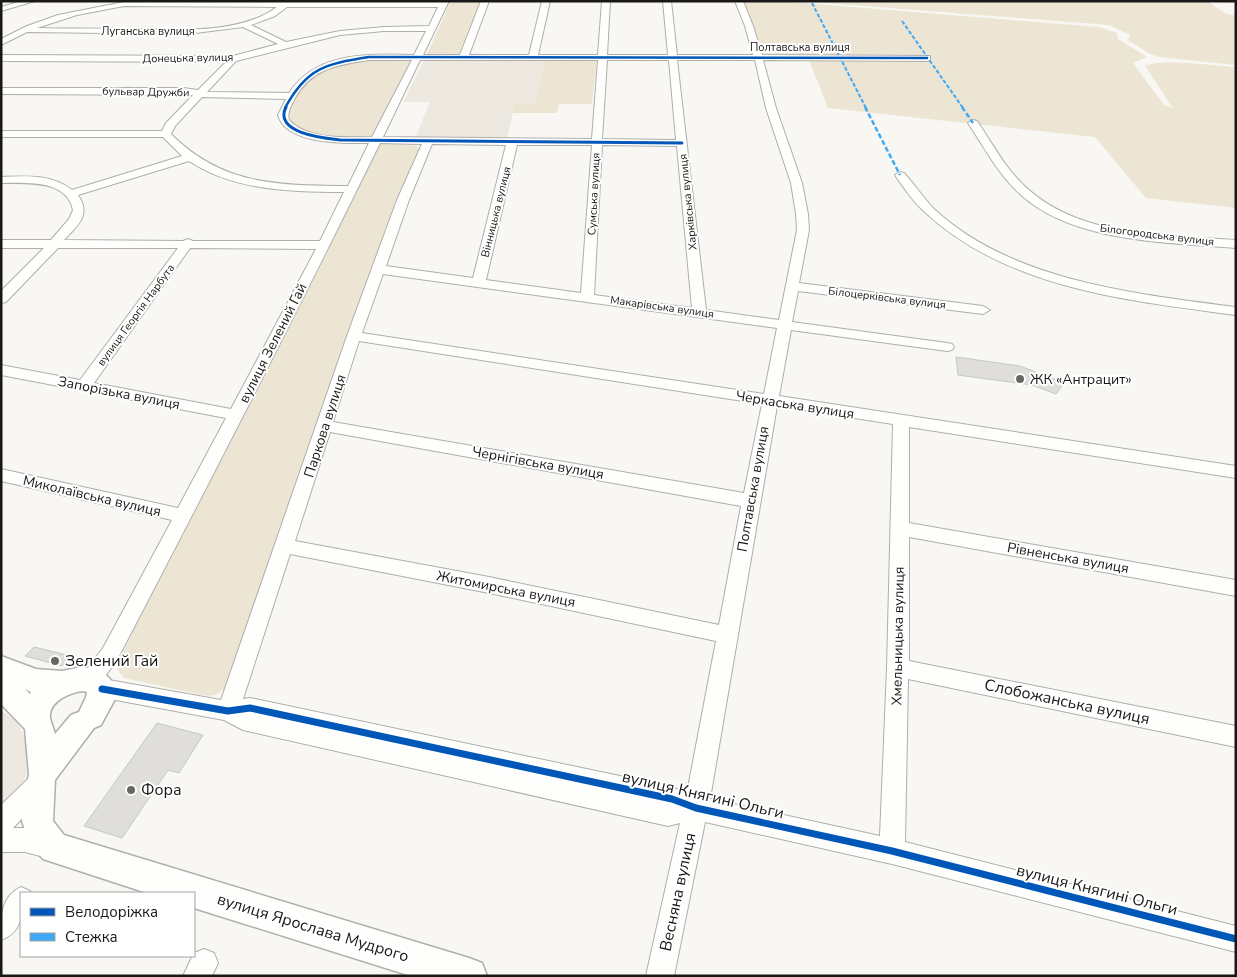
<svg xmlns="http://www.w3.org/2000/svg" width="1237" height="977" viewBox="0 0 1237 977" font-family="'Nunito Sans',sans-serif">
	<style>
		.built { fill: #ede9e1 }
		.green { fill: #ece5d4 }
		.building { fill: #dfdedb; stroke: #c6c6c3 }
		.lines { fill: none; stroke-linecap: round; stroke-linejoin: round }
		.minor-casing { stroke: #afaeac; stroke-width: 2 }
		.major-casing { stroke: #afaeac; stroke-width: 3 }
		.minor { fill: #fefefd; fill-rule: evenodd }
		.major { fill: #fefefd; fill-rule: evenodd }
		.quiet-far1 { stroke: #3fa9f5; stroke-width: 2; stroke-dasharray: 4 2; stroke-linecap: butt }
		.quiet { stroke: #3fa9f5; stroke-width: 2.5; stroke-dasharray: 5 2.5; stroke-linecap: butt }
		.cycleway-far2-casing { stroke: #fff; stroke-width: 4 }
		.cycleway-far1-casing { stroke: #fff; stroke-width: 5 }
		.cycleway-casing { stroke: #fff; stroke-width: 10 }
		.cycleway-far2 { stroke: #0057b8; stroke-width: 2.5 }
		.cycleway-far1 { stroke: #0057b8; stroke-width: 3 }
		.cycleway { stroke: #0057b8; stroke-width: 7 }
		.poi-dot { fill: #676663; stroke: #fff; stroke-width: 2 }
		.labels { text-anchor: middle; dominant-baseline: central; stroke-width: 4; stroke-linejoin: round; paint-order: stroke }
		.far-street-label { font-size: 11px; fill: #191816; stroke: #fff }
		.street-label { font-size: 14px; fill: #191816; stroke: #fff }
		.poi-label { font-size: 14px; fill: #191816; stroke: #fff; text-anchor: start }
		.near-poi-label { font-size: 16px; fill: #191816; stroke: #fff; text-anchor: start }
		.near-street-label { font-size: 16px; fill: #191816; stroke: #fff }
	</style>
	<rect width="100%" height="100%" fill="#f8f7f3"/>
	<path class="built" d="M425,58L545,59L535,104H515L507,139L415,138L430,102H403Z
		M1,710L16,721L27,741V771L24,781L1,804Z"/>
	<path class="green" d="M451,1H482L459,54H427Z
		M742,1H779L1099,27L1117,33L1118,39L1147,57L1133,63L1164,105L1173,108L1145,66C1162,58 1215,66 1236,67V208L1146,198L1095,137L828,108L807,55H760Z
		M800,1H1207L1225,13L1236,16V65L1159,57L1150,54L1128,40L1130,35L1109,25Z
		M418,56L375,141L319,137L305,131L286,118L285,114C292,103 299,86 309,78C334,57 387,58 418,56Z
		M545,59H597L592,104H559L557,113H512L515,104H535Z
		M380,142C394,142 411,139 421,150L229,685L216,695L207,696L124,678L117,669L118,663L134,629Z"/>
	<path class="building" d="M956,357L1020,366L1064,383L1056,394L1032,385L958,375Z
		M34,647L71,656L62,666L25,656Z
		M157,723L203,735L179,773L168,770L122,838L84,826Z"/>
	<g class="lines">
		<g class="minor-casing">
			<path id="minor" d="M22,1H35L1,11V7Z
				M289,1H449L423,55H460L481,1H489L469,55H529L542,1H550L538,55H598L602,1H610L607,55H668L663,1H671L677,55H753L745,26L735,1H743L753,26L762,55L930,56V60L927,61L763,60L776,108L802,183L808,214L809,230L799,283L983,306L990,310L983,314L798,291L792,322L947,343L952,344L954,347L952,350L947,351L791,330L779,396L1236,466V478L909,427V523L1236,580V596L909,537V661L1236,726V747L908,679L905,842L1236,926V952L892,864L705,822L674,976H646L680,823L668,826L243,730L224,720L94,696L92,687L83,685L80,678L103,648L172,520L1,481V469L178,508L226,418L1,375V365L80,380L178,248H58L6,302L1,303V291L44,248H1V240H51L69,219L73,210C67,179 24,183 1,183V177C25,176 52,174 72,190L182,156L163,137H1V131H162L166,123L193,95L1,94V88H183L198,90L226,62L1,61V55L233,56L278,44L243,27L187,34L27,32L1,45V39L27,26L58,15L124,2ZM124,6L277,7C238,36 171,29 125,29C95,28 66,29 37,28L77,15ZM287,7H438L429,26L384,27L340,31L286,42L251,25L275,16ZM384,31H426L414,55C370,54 316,51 289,93L207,92L236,61L340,35ZM369,60H412L372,137C346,137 309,141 289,120C287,112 291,106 295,98C312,68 338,65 369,60ZM420,60H598L592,139L383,137ZM607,60H669L676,140L602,139ZM677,60H755L766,108L791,183L796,214L797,230L779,320L706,310ZM202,97L286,99L278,115C286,145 345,143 369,143L348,186C278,185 223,186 171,134L175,126ZM380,143L422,144L397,200L347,336L221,700L103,679L117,660C206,489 295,317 380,143ZM432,144L506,145L473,278L386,266L409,200ZM517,145H592L581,293L486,280ZM602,145L677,146L692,308L594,295ZM189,161C234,191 292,192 344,192L320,241H193L188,239L183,241L64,240C77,226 92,215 78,195ZM190,248L316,249L231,409L94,383ZM383,274L777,328L764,394L362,333ZM359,341L762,404L744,493L333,422ZM777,406L893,424L887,668L880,836L710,799ZM330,432L741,506L719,625L489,577L295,541ZM290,554L489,593L716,641L687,793L672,787L250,698L243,699Z
				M973,120L977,121C993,144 1007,172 1029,190C1084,238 1167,235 1236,240V248C1167,242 1073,243 1020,194C998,174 984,147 968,123Z
				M900,172L904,173C914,184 923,197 933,208C1010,281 1136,294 1236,307V315C1130,301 1008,289 926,213C914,203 904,188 895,175Z
				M40,772L48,775L52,783L48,791L13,828H25L61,838L64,847L61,856L52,859L25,852H1V805L32,775Z
				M21,887L30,891L31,893H21C21,915 24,931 1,940C1,918 0,897 21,887Z
				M204,949L214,953L218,963L212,976H183L194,953Z"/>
		</g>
		<g class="major-casing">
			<path id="major" d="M1,656L36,669L62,671L82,667L103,672L110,679L114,688L115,699L101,725L94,728L55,780L53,821L64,835L469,958L482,963L487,976H411L194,908V893H147L43,859L30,844L22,821L23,801L29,774L25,729L1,704ZM25,689L31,692L30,694ZM82,691L87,692L86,697L79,712L71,715L55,734C54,728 49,720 50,714C52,700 70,693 82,691Z"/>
		</g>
		<use href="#minor" class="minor"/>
		<use href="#major" class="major"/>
		<path class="quiet-far1" d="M812,3L866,108
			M902,21L963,108"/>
		<path class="quiet" d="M865,107L900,175
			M962,107L973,123"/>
		<g class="cycleway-far2-casing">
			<path id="cycleway-far2" d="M285,108C307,67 326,64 369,57L927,58"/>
		</g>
		<g class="cycleway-far1-casing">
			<path id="cycleway-far1" d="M286,107C273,133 323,138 340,140L682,143"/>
		</g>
		<g class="cycleway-casing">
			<path id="cycleway" d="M102,689L228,711L250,708L672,799L696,808L892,851L1236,939"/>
		</g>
		<use href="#cycleway-far2" class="cycleway-far2"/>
		<use href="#cycleway-far1" class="cycleway-far1"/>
		<use href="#cycleway" class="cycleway"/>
	</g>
	<g class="poi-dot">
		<circle cx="1020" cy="379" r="5"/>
		<circle cx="55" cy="661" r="5"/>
		<circle cx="131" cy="790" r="5"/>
	</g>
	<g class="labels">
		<g class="far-street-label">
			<text x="148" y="31">Луганська вулиця</text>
			<text x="800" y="47">Полтавська вулиця</text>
			<text transform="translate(188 58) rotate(-1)">Донецька вулиця</text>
			<text transform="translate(146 92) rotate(1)">бульвар Дружби</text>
			<text transform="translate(594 194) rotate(-87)">Сумська вулиця</text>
			<text transform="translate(688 202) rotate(-96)">Харківська вулиця</text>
			<text transform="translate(496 212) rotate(-76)">Вінницька вулиця</text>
			<text transform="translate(1157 235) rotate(7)">Білогородська вулиця</text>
			<text transform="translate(887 298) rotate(7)">Білоцерківська вулиця</text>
			<text transform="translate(662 307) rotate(8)">Макарівська вулиця</text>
			<text transform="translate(136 315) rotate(-54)">вулиця Георгія Нарбута</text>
		</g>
		<g class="street-label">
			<text transform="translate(273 343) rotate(-63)">вулиця Зелений Гай</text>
			<text transform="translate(119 393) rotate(11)">Запорізька вулиця</text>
			<text transform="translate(795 405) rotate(9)">Черкаська вулиця</text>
			<text transform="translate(325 426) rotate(-72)">Паркова вулиця</text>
			<text transform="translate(538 463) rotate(10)">Чернігівська вулиця</text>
			<text transform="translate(753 489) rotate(-80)">Полтавська вулиця</text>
			<text transform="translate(92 496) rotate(13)">Миколаївська вулиця</text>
			<text transform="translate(1068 558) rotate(10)">Рівненська вулиця</text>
			<text transform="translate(506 589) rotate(11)">Житомирська вулиця</text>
			<text transform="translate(898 636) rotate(-89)">Хмельницька вулиця</text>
		</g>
		<g class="poi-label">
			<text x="1030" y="379">ЖК «Антрацит»</text>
		</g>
		<g class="near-poi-label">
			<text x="65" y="661">Зелений Гай</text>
			<text x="141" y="790">Фора</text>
		</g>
		<g class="near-street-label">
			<text transform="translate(1067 702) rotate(12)">Слобожанська вулиця</text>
			<text transform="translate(703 795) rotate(13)">вулиця Княгині Ольги</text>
			<text transform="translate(1097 890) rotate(14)">вулиця Княгині Ольги</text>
			<text transform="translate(678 892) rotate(-78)">Весняна вулиця</text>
			<text transform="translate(313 928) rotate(17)">вулиця Ярослава Мудрого</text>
		</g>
	</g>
	<rect width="1237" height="977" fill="none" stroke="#191816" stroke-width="5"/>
	<rect x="20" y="892" width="175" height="65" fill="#ffffff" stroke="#a3a3a2"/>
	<rect x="30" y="908" width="25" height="8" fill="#0057b8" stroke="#a3a3a2"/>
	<text x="65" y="917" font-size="15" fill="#191816">Велодоріжка</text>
	<rect x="30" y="933" width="25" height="8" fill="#3fa9f5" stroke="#a3a3a2"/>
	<text x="65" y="942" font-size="15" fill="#191816">Стежка</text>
</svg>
